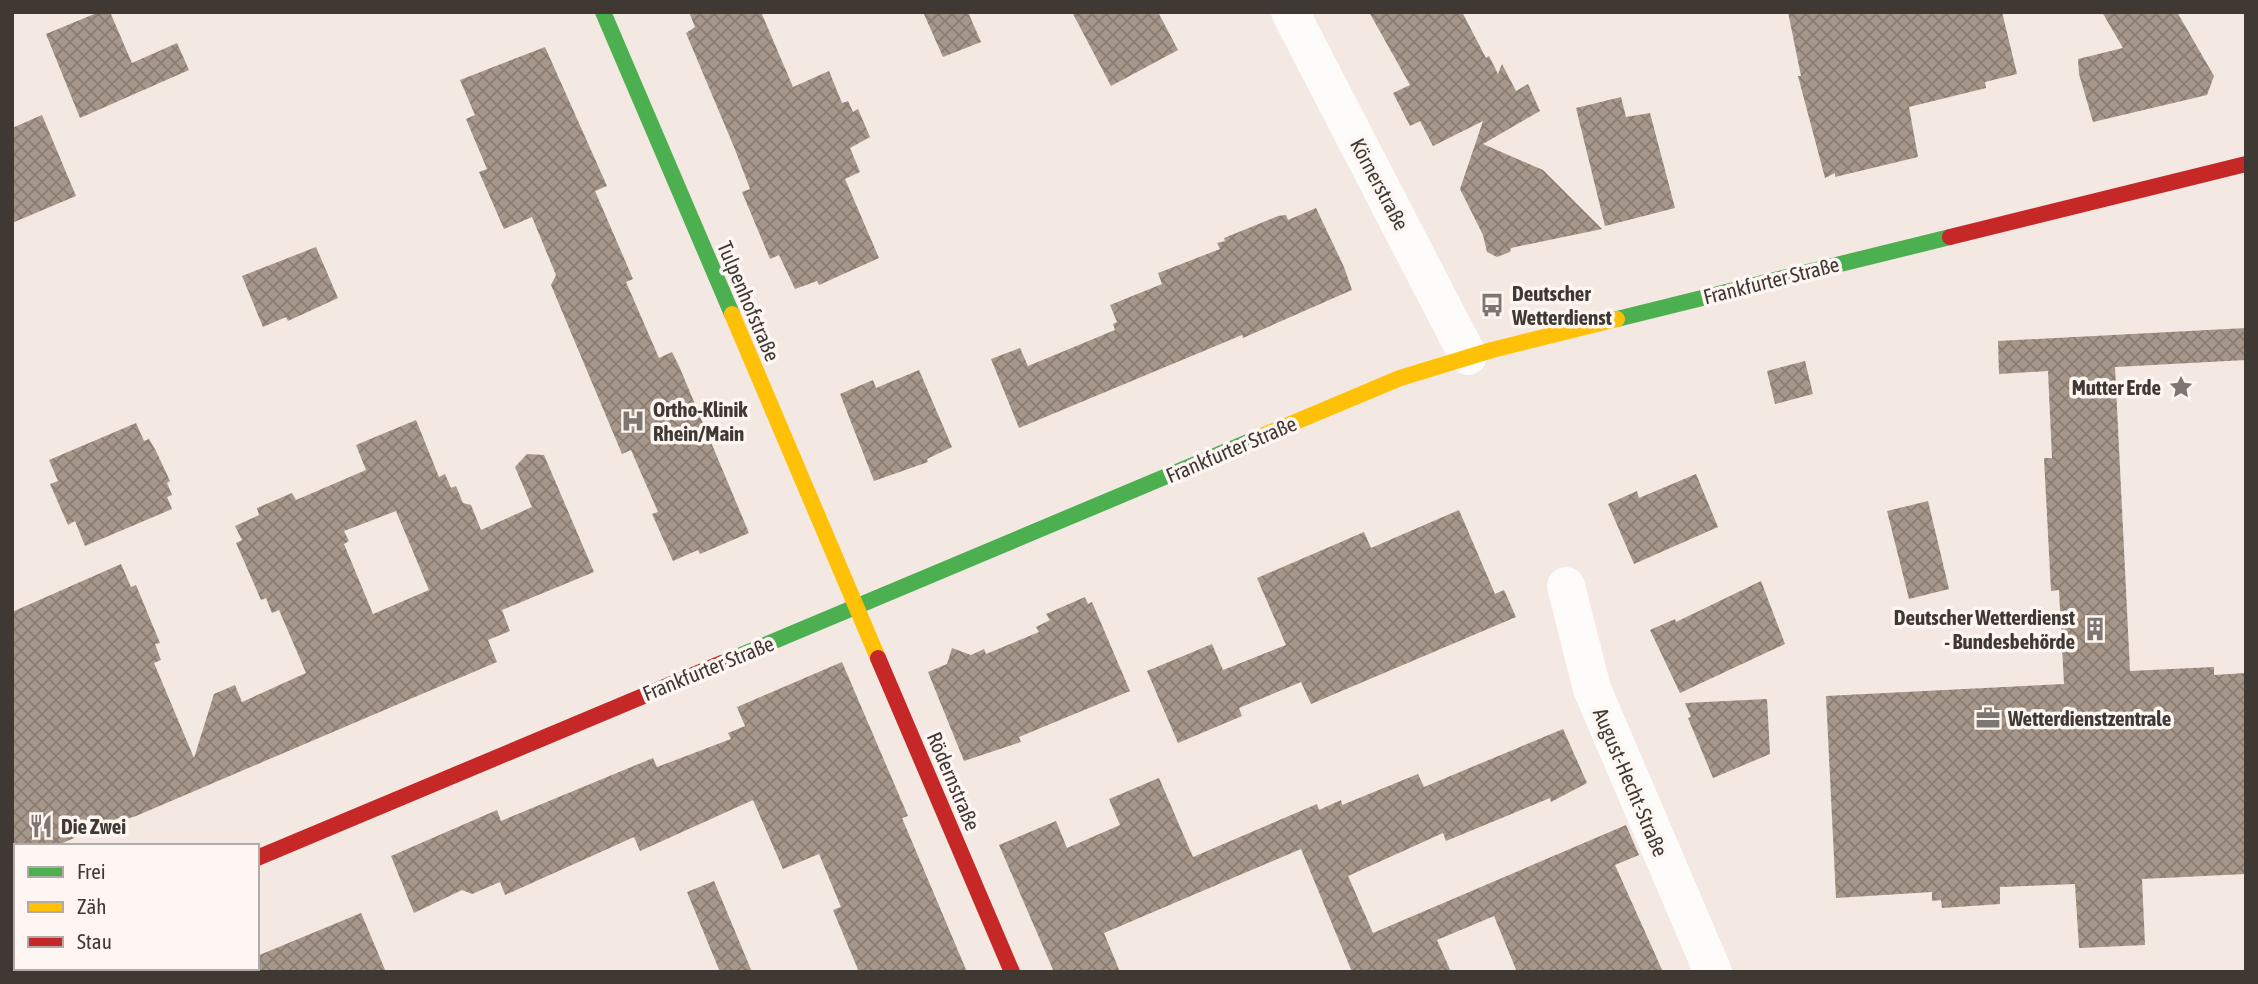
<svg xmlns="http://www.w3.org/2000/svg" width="2258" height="984" viewBox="0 0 2258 984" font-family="'Asap Condensed',sans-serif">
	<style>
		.building { fill: url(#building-cross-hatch); fill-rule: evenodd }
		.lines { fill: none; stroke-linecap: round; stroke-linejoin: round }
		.street { stroke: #fdfcfb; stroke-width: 38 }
		.fast { stroke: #4caf50; stroke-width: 16 }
		.slow { stroke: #ffc107; stroke-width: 16 }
		.jam { stroke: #c62828; stroke-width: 16 }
		.labels { text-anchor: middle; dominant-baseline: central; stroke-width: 7; stroke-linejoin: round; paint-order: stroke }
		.street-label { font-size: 21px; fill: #3f3833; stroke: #fef6f2 }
		.poi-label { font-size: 21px; font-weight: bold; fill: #3f3833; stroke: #fef6f2; text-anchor: start }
	</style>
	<defs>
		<pattern id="building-cross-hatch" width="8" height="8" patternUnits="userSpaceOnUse" patternTransform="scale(1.75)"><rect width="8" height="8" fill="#a7978b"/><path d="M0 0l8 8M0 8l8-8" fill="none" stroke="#897c72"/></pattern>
	</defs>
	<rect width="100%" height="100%" fill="#f3e8e2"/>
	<path class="building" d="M99,12H110L132,63L177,43L189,70L80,118L46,34Z
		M689,12H761L793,87L829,71L842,103L848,101L853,112L858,109L870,137L850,148L860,172L845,179L879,258L819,285L817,281L795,289L779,255L770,259L742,192L750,189L734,147L686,33L695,27Z
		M923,12H968L981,42L943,57Z
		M1072,12H1158L1178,50L1111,86Z
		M1369,12H1462L1486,58L1489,56L1498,74L1502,64L1516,91L1528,84L1540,111L1483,144L1543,170L1602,229L1511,248L1510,252L1497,257L1487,252L1483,235L1460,189L1483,121L1433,146L1420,121L1410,126L1393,93L1410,85Z
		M1788,12H2002L2017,74L1985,82L1986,88L1909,107L1918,157L1835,177V173L1825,178L1798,76H1801Z
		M2102,12H2177L2214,76L2207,95L2093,122L2079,74L2078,59L2123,48Z
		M545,47L607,186L595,191L633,279L626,282L659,358L672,352L679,366L749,533L700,554L698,550L673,561L652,514L658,512L631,450L622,454L551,285L556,275L532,217L504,229L479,172L487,169L466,119L475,115L460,80Z
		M1621,97L1626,117L1650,113L1675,208L1605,226L1576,108Z
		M42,115L76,196L12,223V128Z
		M1316,208L1344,267L1352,290L1243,338L1242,335L1019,428L991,359L1020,348L1028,366L1115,330L1113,324L1117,322L1110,305L1162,284L1158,273L1220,249L1217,243L1225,241L1224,238L1278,216L1286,215L1288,220Z
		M316,247L338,298L288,321L286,317L263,327L242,276Z
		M2246,328V360L2115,367L2130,671L2214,667V675L2246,673V874L2142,879L2145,945L2079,948L2075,884L2000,887V904L1942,908L1941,900L1932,901V892L1836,898L1826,696L2064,684L2059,590L2051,591L2044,458H2052L2048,371L1999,374L1998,341Z
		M1805,361L1813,394L1775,404L1767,371Z
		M919,370L952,447L927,459L928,462L874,481L840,394L873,380L876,388Z
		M416,420L439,477L445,474L451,488L456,486L463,503L471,505L481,530L532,507L515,467L527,454L544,455L594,572L502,610L510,631L488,640L497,662L136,816L120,821L119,818L56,846H12V612L121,564L131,587L136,585L160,643L155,644L161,660L154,663L194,758L214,694L235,685L242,702L306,673L279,610L272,613L266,598L261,600L236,543L242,540L235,526L259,515L257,508L292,493L296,500L366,470L356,445ZM396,511L429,590L373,614L344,544L349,541L344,531Z
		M136,423L144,441L149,439L156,451L170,481L167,483L172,495L167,497L172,509L85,546L75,521L68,525L50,484L58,481L49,460Z
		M1696,474L1718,527L1634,564L1608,504L1637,491L1639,498Z
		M1928,501L1949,589L1909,599L1887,511Z
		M1459,510L1495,594L1504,590L1516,617L1311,704L1301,682L1239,708L1242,716L1178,743L1147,671L1212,644L1223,670L1286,645L1257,578L1364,532L1371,548Z
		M1761,581L1785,644L1680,693L1650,630L1675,619L1676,622Z
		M1085,597L1088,604L1092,602L1130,691L1019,737L1021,742L964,761L928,672L947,664L952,648L971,655L984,649L986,654L1039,632L1036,627L1050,620L1046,614Z
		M842,662L908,816L902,818L967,972H859L833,910L841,907L819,854L783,869L753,800L640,851L634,837L505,895L500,882L472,894L462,890L414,913L391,856L497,810L501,821L653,758L657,767L731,739L728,733L745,726L737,707Z
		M1767,699L1770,754L1713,778L1688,718L1691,717L1685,703Z
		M1563,729L1587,783L1551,802L1550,798L1446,841L1443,833L1348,876L1373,933L1626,825L1639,855L1615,865L1663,972H1517L1494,916L1437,940L1451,972H1352L1301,849L1104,933L1120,972H1054L999,845L1056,821L1067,848L1120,825L1109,799L1159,778L1193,857L1317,804L1319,810L1341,800L1342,805L1418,774L1424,787Z
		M714,881L752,972H720L687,892Z
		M361,913L386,972H220L227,968H257V956Z"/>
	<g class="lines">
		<path class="street" d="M1290,12L1468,356
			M1566,586L1592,689L1713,972
			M12,959L16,957"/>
		<path class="fast" d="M603,12L732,314
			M1617,319L1950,237
			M722,663L1262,436"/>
		<path class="slow" d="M732,314L878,658
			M1262,436L1400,378L1492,350L1617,319
			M35,972L44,968"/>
		<path class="jam" d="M1950,237L2246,164
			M878,658L1012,972
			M257,858L722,663
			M12,934L16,933"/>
	</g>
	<defs>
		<g id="bus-bare" transform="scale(1.89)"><path d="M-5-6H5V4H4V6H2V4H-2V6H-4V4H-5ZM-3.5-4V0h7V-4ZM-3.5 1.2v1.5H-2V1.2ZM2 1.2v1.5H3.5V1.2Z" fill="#7e7670" stroke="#fef6f2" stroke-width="2.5" paint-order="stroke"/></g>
		<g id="sight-bare" transform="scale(1.89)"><path d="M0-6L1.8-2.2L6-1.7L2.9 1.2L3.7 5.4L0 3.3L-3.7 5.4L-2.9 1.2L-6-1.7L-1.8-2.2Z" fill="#7e7670" stroke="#fef6f2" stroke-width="2.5" paint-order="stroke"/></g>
		<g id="hospital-bare" transform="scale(1.89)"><path d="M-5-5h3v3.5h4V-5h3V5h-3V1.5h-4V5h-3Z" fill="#7e7670" stroke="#fef6f2" stroke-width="2.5" paint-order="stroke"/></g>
		<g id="building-bare" transform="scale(1.89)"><path d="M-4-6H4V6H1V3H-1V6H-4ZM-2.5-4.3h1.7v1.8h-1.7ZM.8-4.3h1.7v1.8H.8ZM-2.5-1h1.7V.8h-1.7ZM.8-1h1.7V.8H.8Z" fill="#7e7670" stroke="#fef6f2" stroke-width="2.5" paint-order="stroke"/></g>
		<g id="office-bare" transform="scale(1.89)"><path d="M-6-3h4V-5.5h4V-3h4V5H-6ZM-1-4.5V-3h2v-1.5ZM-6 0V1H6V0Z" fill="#7e7670" stroke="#fef6f2" stroke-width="2.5" paint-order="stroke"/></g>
		<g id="restaurant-bare" transform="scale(1.89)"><path d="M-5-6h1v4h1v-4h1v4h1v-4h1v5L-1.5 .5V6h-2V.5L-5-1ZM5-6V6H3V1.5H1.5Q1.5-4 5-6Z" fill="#7e7670" stroke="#fef6f2" stroke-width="2.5" paint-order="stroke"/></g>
	</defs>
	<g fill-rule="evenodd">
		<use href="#bus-bare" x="1492" y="305"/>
		<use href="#sight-bare" x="2181" y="387"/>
		<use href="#hospital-bare" x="633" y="421"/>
		<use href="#building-bare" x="2095" y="629"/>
		<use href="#office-bare" x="1988" y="718"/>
		<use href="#restaurant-bare" x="41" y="826"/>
	</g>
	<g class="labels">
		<g class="street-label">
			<text transform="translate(1380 184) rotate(62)">Körnerstraße</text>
			<text transform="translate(1771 280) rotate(-14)">Frankfurter Straße</text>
			<text transform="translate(749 301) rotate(67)">Tulpenhofstraße</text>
			<text transform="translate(1231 449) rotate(-23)">Frankfurter Straße</text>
			<text transform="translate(708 668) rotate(-22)">Frankfurter Straße</text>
			<text transform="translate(954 781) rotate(67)">Rödernstraße</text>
			<text transform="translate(1631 782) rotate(67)">August-Hecht-Straße</text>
		</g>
		<g class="poi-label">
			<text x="1512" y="293">Deutscher<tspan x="1512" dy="24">Wetterdienst</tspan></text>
			<text x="2161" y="387" text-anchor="end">Mutter Erde</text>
			<text x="653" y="409">Ortho-Klinik<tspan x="653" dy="24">Rhein/Main</tspan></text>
			<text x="2075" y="617" text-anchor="end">Deutscher Wetterdienst<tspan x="2075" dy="24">- Bundesbehörde</tspan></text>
			<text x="2008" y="718">Wetterdienstzentrale</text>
			<text x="61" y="826">Die Zwei</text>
		</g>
	</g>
	<rect width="2258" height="984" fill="none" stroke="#3f3833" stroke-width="28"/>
	<rect x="14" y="844" width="245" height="126" fill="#fef6f2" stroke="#b2aaa6" stroke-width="2"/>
	<rect x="28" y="867" width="35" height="10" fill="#4caf50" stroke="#b2aaa6" stroke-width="2"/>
	<text x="77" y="879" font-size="21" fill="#3f3833">Frei</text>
	<rect x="28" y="902" width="35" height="10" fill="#ffc107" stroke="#b2aaa6" stroke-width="2"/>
	<text x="77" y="914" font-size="21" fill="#3f3833">Zäh</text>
	<rect x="28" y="937" width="35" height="10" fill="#c62828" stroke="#b2aaa6" stroke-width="2"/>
	<text x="77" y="949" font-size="21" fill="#3f3833">Stau</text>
</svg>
